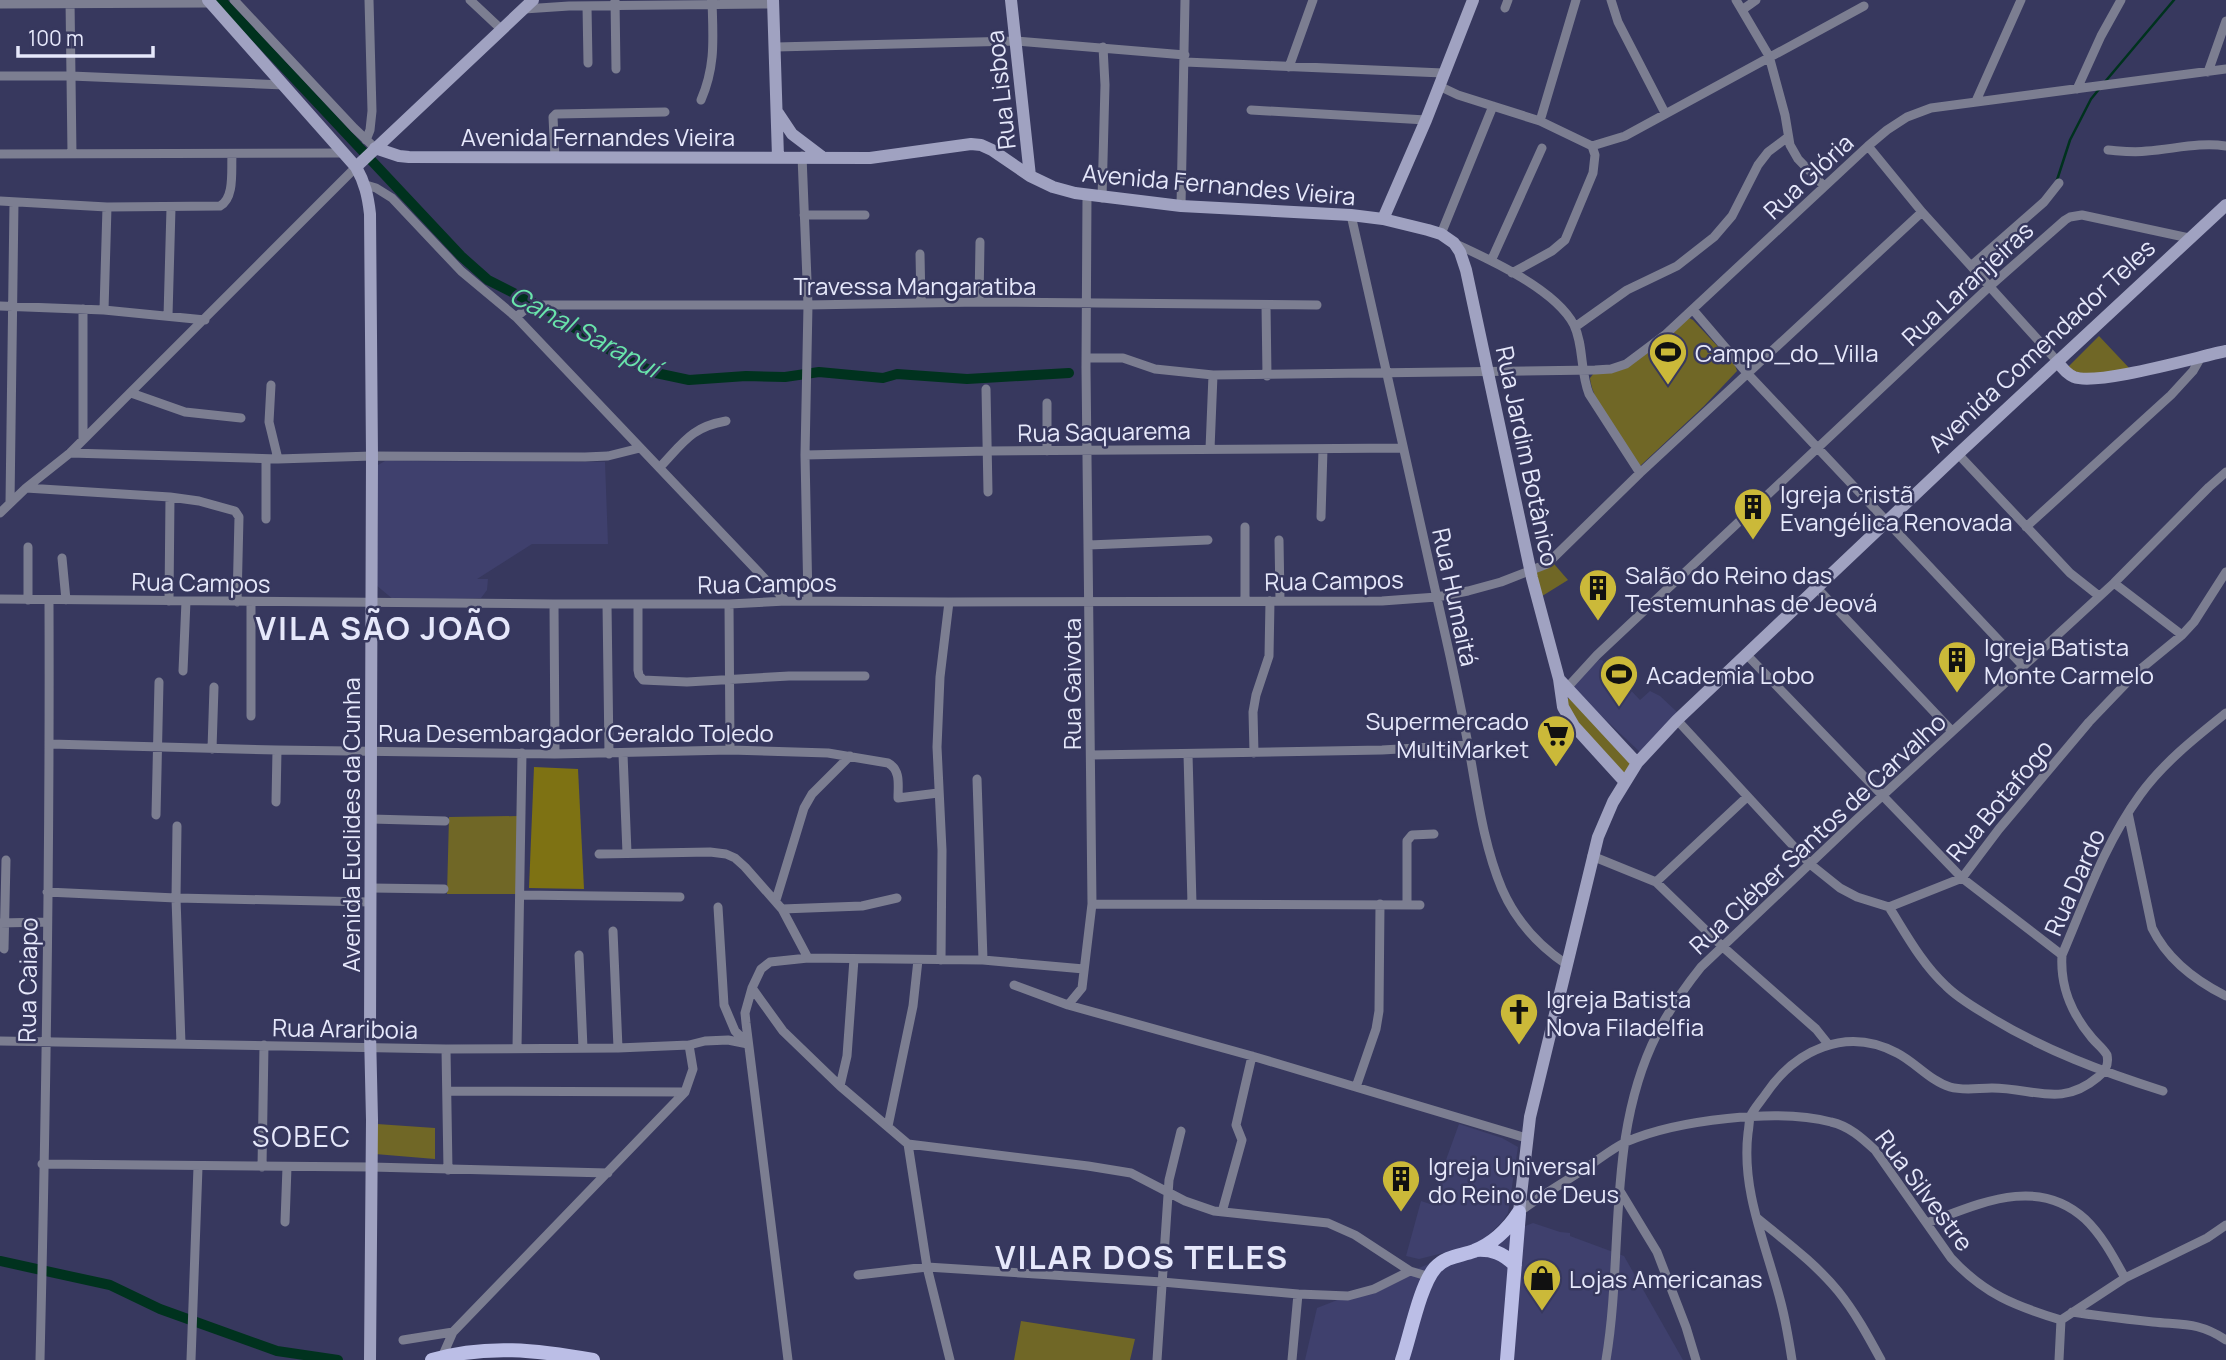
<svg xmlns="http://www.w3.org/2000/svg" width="2226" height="1360" viewBox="0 0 2226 1360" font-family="Manrope,sans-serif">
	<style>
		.built { fill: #3f406d }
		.green { fill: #706726 }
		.forest { fill: #7e7213 }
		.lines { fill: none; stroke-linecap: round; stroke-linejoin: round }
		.stream { stroke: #00321e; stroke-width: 2.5 }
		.canal { stroke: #00321e; stroke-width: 10 }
		.street { stroke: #7c7e91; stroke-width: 9 }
		.secondary { stroke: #a0a2c1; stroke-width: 12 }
		.primary { stroke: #bbbee6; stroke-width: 14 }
		.labels { text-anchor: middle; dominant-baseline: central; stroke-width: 5; stroke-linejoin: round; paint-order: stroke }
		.street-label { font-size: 24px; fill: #e6e8fb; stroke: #37385e }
		.poi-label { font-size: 24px; fill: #e6e8fb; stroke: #37385e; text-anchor: start }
		.water-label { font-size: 26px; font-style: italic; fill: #69e4ab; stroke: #37385e }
		.quarter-label { font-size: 28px; letter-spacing: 2px; fill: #e6e8fb; stroke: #37385e }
		.district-label { font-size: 32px; font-weight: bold; letter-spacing: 2px; fill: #e6e8fb; stroke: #37385e }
	</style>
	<rect width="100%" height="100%" fill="#37385e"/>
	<path class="built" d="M385,461L605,462L608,544H532L477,579H488L487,590L481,598L394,600L376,585L378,526L376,483L378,465Z
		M1599,660H1602L1640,700L1650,691L1660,696L1677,712L1640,752L1577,693L1574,688V683Z
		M1459,1124L1502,1138L1518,1147L1508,1213L1502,1222L1479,1244L1533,1223L1560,1232L1570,1233V1236L1624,1256L1683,1360H1305L1317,1308L1467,1249L1455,1250L1419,1259L1406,1256L1421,1201L1430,1204Z"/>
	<path class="green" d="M1689,318L1693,320L1735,365L1737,371L1704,406L1640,466C1625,443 1592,403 1590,378L1594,373L1638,360Z
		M2099,336L2131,370L2096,377L2066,369Z
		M1548,557L1568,580L1539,598L1533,573Z
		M1569,698L1635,757L1624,774L1569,712L1567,699Z
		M518,816L517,894H447L449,817Z
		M377,1124L435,1128V1159L375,1154Z
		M1021,1321L1135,1339L1130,1360H1014Z"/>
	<path class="forest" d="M534,767L578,769L584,889L529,888Z"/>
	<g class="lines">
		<path class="stream" d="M2104,83L2174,0
			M2057,180L2070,140L2091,99L2100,88"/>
		<path class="canal" d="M221,0L461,256L488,280L551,312L597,343L624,358L656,373L689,380L746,376L785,377L819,372L883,378L897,374L967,379L1069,373
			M0,1261L110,1285L160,1309L277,1351L338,1360"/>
		<path class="street" d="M70,0L72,154
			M234,0L354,128L375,148
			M470,0L502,30
			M615,0L616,69
			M1611,0L1618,22L1665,113
			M1736,0L1769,56L1785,115L1790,145L1798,159L1824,186
			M0,4L211,3
			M587,6L588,63
			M1505,8L1508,0
			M524,9L569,6L774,4
			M1742,10L1756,0
			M776,47L1016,41L1185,55
			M1185,62L1443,73
			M1289,67L1313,0
			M2208,72L2226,21
			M0,76H71L284,85
			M1439,86L1458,95L1540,121L1592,146L1625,136L1864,6
			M2077,89L2101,36L2121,0
			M701,100C716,65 713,38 712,0
			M1976,101L2021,0
			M1251,110L1426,120
			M1540,121L1576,0
			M366,140L370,130L372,111L369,0
			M1868,146L1922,212L2058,362
			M2108,150C2121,151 2134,153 2147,151C2174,149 2200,142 2226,146
			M0,154L345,153
			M802,156L808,305L805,455L808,601
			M555,157L553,117L556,114L665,112
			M366,185L376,188L392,198L461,271L516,317L786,601
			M1102,198L1105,85L1103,47
			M0,201L107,207L220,206C235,198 231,170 232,155
			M1181,206L1185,0
			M804,215H865
			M1351,215C1384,362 1418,509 1450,656C1457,689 1464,722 1470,755C1478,800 1484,846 1502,889C1516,921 1538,945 1566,964
			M1441,234L1493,106
			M1456,244C1491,260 1556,290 1574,325C1584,346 1580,372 1589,394L1640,473
			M920,254L921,303
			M1491,261L1542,148
			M1971,266L2044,202L2059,183
			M1512,273L1552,251L1565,240L1593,173L1595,155L1592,146
			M979,302L980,242
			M1266,305L1267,376
			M0,306L104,310L205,320
			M104,310L107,207
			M1694,311L1747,373L2023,666
			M168,316L171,208
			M516,317L526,309L544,305H808L979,302L1317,305
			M1575,327L1627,290L1677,266L1714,237L1732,216L1758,165L1768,152L1788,137
			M1087,358H1123L1155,369L1213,375L1595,370L1611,369L1626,364L1666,334L1868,146L1887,130L1907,117L1931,108L2226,69
			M271,385L269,422L278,459
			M986,389L988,492
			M131,393L185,412L241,418
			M1047,403V451
			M83,440V309
			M1210,449L1213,375
			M70,453L278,459L372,456L585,457L608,456L640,448
			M1958,454L2070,573L2099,596
			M805,455L988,451L1403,448
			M660,467C683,443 691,427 726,421
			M26,488L170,497L199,501L235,511L239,517L237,602
			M10,503L14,202
			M0,513L26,488L70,453L356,167
			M1321,517L1323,449
			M266,519V459
			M2026,527L2171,395L2193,371L2201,357
			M1279,540L1280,600
			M1089,545L1208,540
			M28,547V600
			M62,558L66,600
			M2114,583L2182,635
			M1817,588L1952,731
			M0,599L554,604H729L786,601L949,602L1382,601L1437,597L1468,591L1501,582L1547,564L1640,473L1922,212
			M1245,600V527
			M169,601L170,497
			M554,604L555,754
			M607,604L609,754
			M638,604V670L639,675L643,680L687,682L789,676H865
			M729,604L730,750
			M1746,654L1962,878L2062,955
			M183,671L186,601
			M1565,690L1597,655L1990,286L2065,220L2070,217L2082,215L2189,238
			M251,716V602
			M1677,720L1810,864L1840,888L1857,897L1889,907L1962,878L1999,829L2089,722L2137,672L2182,635L2194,622L2226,572
			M50,744L277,750L555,754L730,750L828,753L888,763C901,770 898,785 898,798L938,793
			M212,749L214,687
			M1254,753L1253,712L1256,695L1269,656L1270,601
			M623,754L627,853
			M1188,754L1192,904
			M1091,755L1382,750L1468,745
			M977,779L983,960
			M276,802L277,750
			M2128,813L2152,928C2167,959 2196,981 2226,996
			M156,815L159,682
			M371,819L445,821
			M177,826L176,898L181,1044
			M599,854L710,852L726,854L735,858L745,867L782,909L808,958
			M1592,856L1656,882L1723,947L1816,1029L1828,1044
			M1656,882L1747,797
			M371,888L444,889
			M47,892L176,898L370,902
			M520,895L680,897
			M776,900L804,808L812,794L850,756
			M1092,904L1420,905
			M1407,905V841L1412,835L1434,834
			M718,907L724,1005L735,1031L748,1044
			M1889,907C1906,934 1922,964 1946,986C1959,999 1974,1007 1990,1017C2044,1050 2103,1072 2163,1091
			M782,909L862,906L897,898
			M0,923L46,922
			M613,931L618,1048
			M4,949L6,860
			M579,955L583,1048
			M941,960L942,850L937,747L940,677L949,602
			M1014,985L1068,1005L1252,1056L1526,1138
			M752,988L783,1031L840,1086L908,1144L927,1267L950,1360
			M1068,1005L1082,988L1092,904L1086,368L1087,196
			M0,1041L446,1049L618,1048L689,1045L705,1041L728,1040L748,1044
			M517,1048L522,753
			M446,1049L448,1170
			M840,1086L847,1056L854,959
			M1356,1087L1376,1029L1379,1011L1380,904
			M447,1091L685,1092
			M888,1126L913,1006L918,960
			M908,1144L1088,1166L1131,1173L1185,1201L1214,1211L1328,1223L1355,1235L1410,1271L1430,1277
			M42,1164L371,1167L608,1173
			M262,1167L264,1045
			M1620,1191L1657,1252L1686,1327L1696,1360
			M1222,1212L1242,1140L1236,1125L1252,1056
			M1519,1212C1539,1197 1560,1185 1581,1171C1596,1162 1611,1149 1626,1142C1676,1120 1778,1108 1831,1122C1849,1126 1862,1138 1875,1150L1951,1258C1984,1294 2015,1306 2061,1320
			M1757,1218C1785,1241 1815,1263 1838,1291C1855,1312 1868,1336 1881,1360
			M285,1222L287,1167
			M1927,1223C1979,1204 2037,1175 2085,1219C2102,1235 2114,1258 2125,1278
			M858,1275L927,1267L1162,1282L1298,1294L1348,1296L1374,1289L1410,1271
			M2072,1312C2099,1316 2126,1319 2153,1322C2183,1325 2199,1322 2226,1340
			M403,1340L453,1332
			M442,1357L453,1332L685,1092L693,1069L689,1045
			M40,1360C46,1107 50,853 49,600
			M191,1360L198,1167
			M788,1360L746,1023L745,1013L752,988L761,969L770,962L808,958L983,960L1084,969
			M1157,1360L1169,1180L1181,1131
			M1292,1360L1298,1294
			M1606,1360C1624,1252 1606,1135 1657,1034C1669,1010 1685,987 1701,967L1857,819L2114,583L2209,487L2226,472
			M1792,1360C1789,1341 1786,1322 1781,1303C1767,1247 1741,1192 1748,1133C1749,1128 1749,1122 1750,1117C1753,1110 1760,1102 1765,1095C1795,1050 1846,1026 1897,1053C1915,1062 1930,1081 1950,1087C1964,1091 1978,1088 1992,1088C2034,1088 2061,1108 2098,1077C2106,1071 2109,1065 2107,1055C2103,1048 2097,1044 2092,1038C2071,1013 2060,987 2062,955C2085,901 2105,843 2140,795C2163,763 2196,737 2226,713
			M2059,1360L2061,1320L2125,1278L2207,1238L2226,1225"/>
		<path class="secondary" d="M208,0L356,167C365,183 368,196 370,214L372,456L370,1033L372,1120L370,1360
			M773,0L778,157
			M1011,0L1030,176
			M778,113L792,134L821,156
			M375,148L399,156L409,157L870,158L971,144L981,145L992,150L1030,176L1053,187L1075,193L1181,206L1351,215L1383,219L1428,230L1441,234L1454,243L1460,252L1466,270L1532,578L1559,679L1563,707L1574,726L1624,781
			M356,167L533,0
			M1383,219L1426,120L1473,0
			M2058,362C2062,368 2067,374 2074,377C2097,386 2197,357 2226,351
			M1559,679L1637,763
			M1519,1212L1530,1117L1598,837L1613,802L1637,763L1677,720L1958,454L2226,205"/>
		<path class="primary" d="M1476,1250C1492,1249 1503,1253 1515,1265
			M432,1360C486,1344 538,1350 593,1360
			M1402,1360C1410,1337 1420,1285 1435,1268C1446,1256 1460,1256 1474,1251C1494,1243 1508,1229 1519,1212
			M1507,1360L1519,1214"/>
	</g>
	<defs>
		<g id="stadium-pin" transform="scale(2.0125)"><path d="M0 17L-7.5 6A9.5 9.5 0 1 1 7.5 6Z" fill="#cbb939" stroke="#37385e"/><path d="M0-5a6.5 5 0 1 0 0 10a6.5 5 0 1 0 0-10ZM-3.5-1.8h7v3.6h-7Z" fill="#111"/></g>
		<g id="building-pin" transform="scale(2.0125)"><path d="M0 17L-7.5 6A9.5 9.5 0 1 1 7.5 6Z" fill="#cbb939" stroke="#37385e"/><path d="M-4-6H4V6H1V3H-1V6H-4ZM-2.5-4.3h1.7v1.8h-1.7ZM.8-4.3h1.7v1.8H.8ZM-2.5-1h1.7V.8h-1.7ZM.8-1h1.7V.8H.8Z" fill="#111"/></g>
		<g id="supermarket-pin" transform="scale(2.0125)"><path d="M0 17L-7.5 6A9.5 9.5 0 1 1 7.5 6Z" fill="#cbb939" stroke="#37385e"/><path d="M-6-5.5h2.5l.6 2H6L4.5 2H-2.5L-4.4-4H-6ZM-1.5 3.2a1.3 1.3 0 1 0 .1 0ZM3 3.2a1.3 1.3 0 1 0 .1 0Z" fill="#111"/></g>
		<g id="church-pin" transform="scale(2.0125)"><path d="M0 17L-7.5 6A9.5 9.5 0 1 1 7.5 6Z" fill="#cbb939" stroke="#37385e"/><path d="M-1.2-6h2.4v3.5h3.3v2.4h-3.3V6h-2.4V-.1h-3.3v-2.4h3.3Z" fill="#111"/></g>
		<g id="shop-pin" transform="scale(2.0125)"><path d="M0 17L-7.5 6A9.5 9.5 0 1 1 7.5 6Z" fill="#cbb939" stroke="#37385e"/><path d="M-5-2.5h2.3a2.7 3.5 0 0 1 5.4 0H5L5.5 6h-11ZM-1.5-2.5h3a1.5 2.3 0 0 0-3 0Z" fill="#111"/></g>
	</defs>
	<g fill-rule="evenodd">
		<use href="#stadium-pin" x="1668" y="352"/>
		<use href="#building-pin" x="1753" y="507"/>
		<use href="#building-pin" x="1598" y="588"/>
		<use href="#building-pin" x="1957" y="660"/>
		<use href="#stadium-pin" x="1619" y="674"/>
		<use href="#supermarket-pin" x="1556" y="734"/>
		<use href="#church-pin" x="1519" y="1012"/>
		<use href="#building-pin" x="1401" y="1179"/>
		<use href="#shop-pin" x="1542" y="1278"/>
	</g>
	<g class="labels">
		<g class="street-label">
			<text transform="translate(1000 90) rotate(-96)">Rua Lisboa</text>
			<text x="598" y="136">Avenida Fernandes Vieira</text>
			<text transform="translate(1808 176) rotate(-43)">Rua Glória</text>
			<text transform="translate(1219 184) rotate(5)">Avenida Fernandes Vieira</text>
			<text transform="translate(1967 283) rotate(-43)">Rua Laranjeiras</text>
			<text x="915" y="285">Travessa Mangaratiba</text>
			<text transform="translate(2041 345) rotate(-43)">Avenida Comendador Teles</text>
			<text transform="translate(1104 431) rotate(-1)">Rua Saquarema</text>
			<text transform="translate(1528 456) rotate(78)">Rua Jardim Botânico</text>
			<text transform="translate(1334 580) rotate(-1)">Rua Campos</text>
			<text transform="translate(201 582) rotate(1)">Rua Campos</text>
			<text transform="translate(767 583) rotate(-1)">Rua Campos</text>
			<text transform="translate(1456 597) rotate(78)">Rua Humaitá</text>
			<text transform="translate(1071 684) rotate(-90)">Rua Gaivota</text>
			<text x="576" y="732">Rua Desembargador Geraldo Toledo</text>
			<text transform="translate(1999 800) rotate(-50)">Rua Botafogo</text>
			<text transform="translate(350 825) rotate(-90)">Avenida Euclides da Cunha</text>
			<text transform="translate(1817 833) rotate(-43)">Rua Cléber Santos de Carvalho</text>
			<text transform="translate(2074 882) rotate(-66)">Rua Dardo</text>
			<text transform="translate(27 980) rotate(-89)">Rua Caiapo</text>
			<text transform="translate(345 1028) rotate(1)">Rua Arariboia</text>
			<text transform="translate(1925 1190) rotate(53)">Rua Silvestre</text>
		</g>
		<g class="poi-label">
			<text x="1695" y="352">Campo_do_Villa</text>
			<text x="1780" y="493">Igreja Cristã<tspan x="1780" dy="28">Evangélica Renovada</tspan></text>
			<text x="1625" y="574">Salão do Reino das<tspan x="1625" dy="28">Testemunhas de Jeová</tspan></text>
			<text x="1984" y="646">Igreja Batista<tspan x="1984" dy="28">Monte Carmelo</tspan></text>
			<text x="1646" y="674">Academia Lobo</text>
			<text x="1529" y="720" text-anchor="end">Supermercado<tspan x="1529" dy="28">MultiMarket</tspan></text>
			<text x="1546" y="998">Igreja Batista<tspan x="1546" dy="28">Nova Filadelfia</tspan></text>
			<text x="1428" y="1165">Igreja Universal<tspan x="1428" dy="28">do Reino de Deus</tspan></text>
			<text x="1569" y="1278">Lojas Americanas</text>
		</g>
		<g class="water-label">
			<text transform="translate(585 331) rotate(28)">Canal Sarapuí</text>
		</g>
		<g class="quarter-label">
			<text x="302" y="1136">SOBEC</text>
		</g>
		<g class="district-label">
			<text x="384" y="628">VILA SÃO JOÃO</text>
			<text x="1142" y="1257">VILAR DOS TELES</text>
		</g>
	</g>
	<path d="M18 46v10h135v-10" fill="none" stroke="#e6e8fb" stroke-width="3.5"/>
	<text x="28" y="46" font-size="21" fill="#e6e8fb" stroke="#37385e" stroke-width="5" paint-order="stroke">100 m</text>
</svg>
